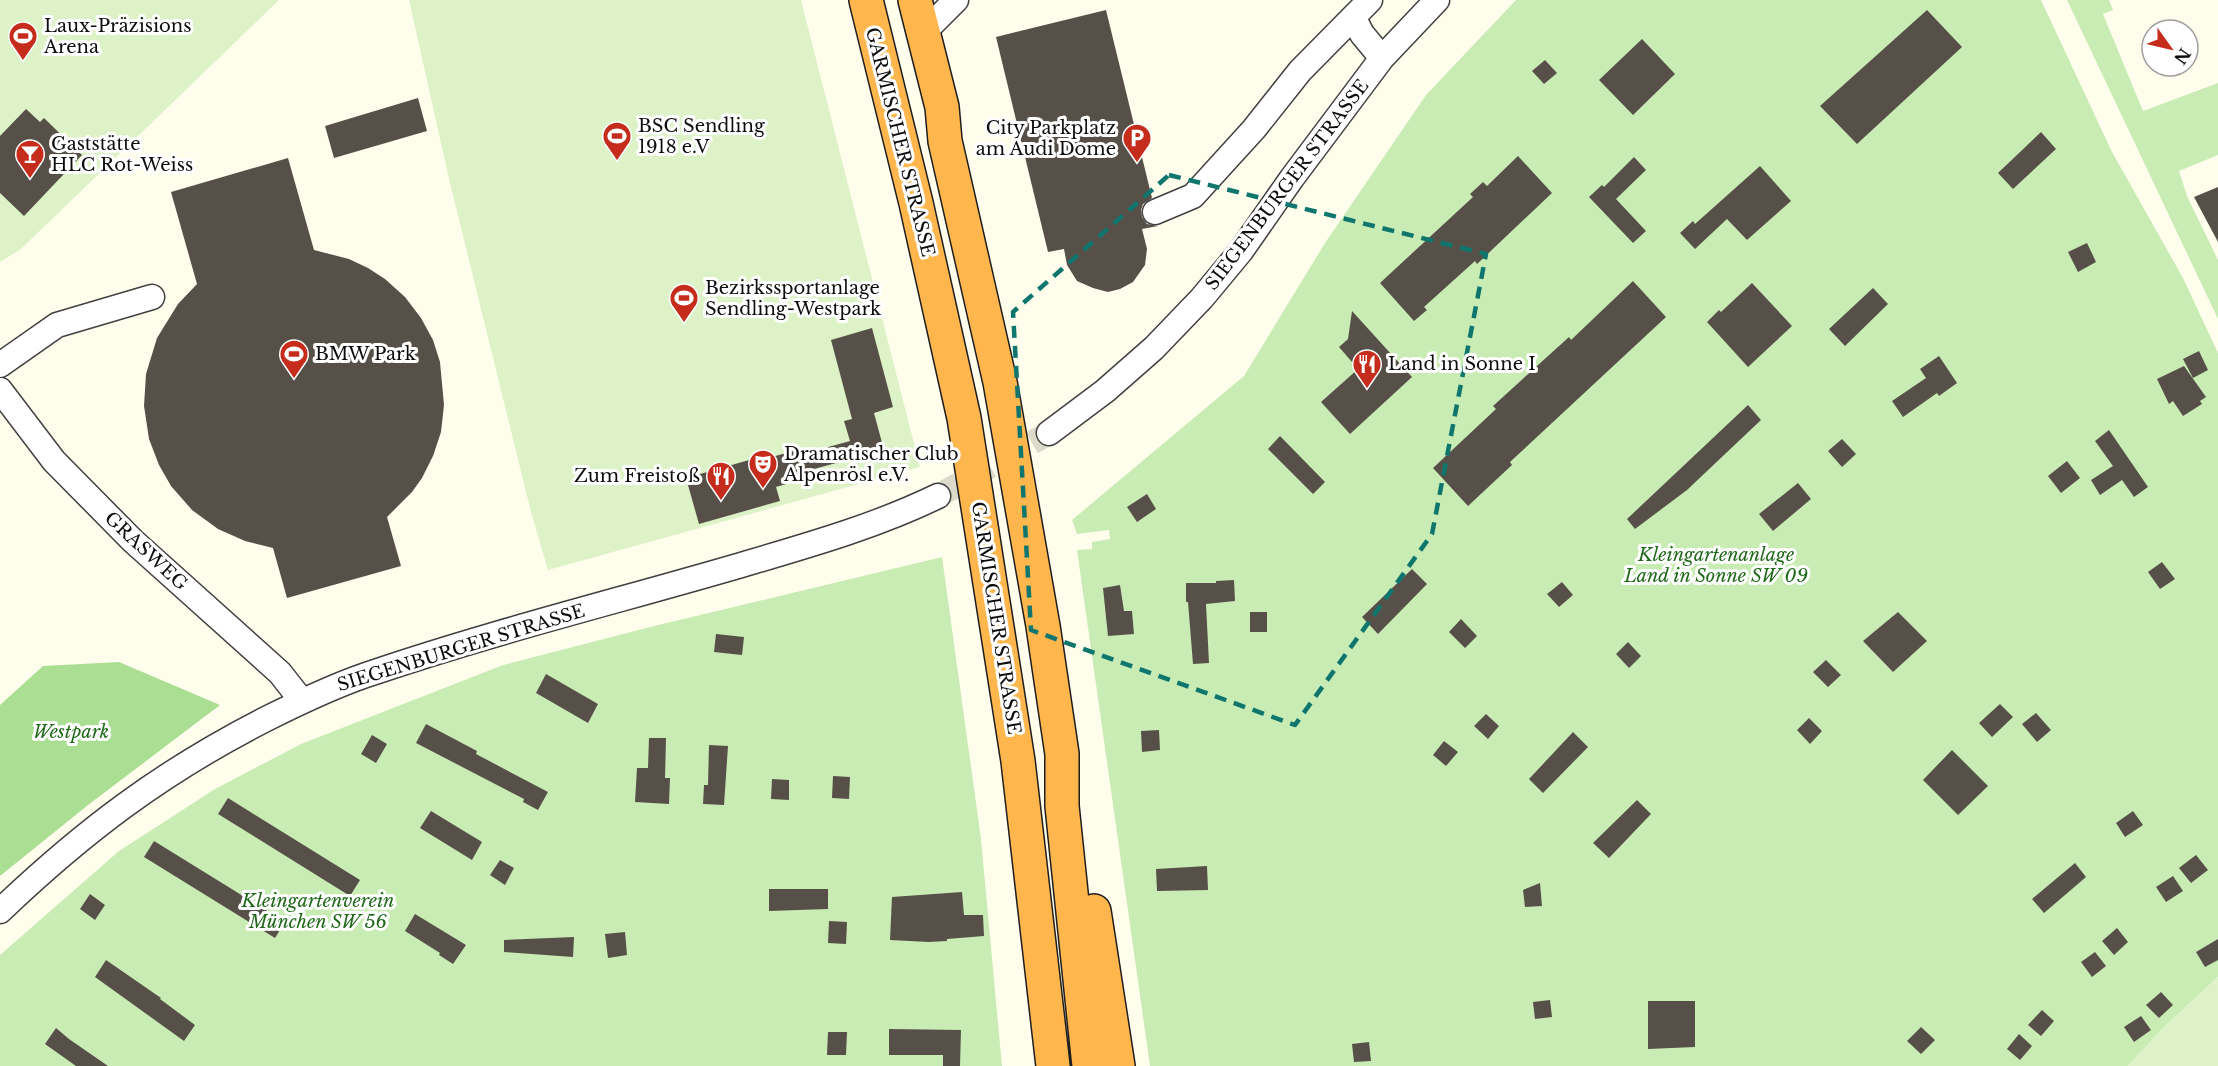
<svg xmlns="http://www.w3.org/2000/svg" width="2218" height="1066" viewBox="0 0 2218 1066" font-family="'Libre Baskerville',serif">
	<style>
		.green { fill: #c9ecb4 }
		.forest { fill: #aade92 }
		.pitch { fill: #ddf3c7 }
		.building { fill: #575049 }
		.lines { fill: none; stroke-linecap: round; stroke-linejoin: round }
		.minor-tunnel { stroke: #dbdacb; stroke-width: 24; stroke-dasharray: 24 12; stroke-linecap: butt }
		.minor-casing { stroke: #404040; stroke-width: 27 }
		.highway-casing { stroke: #1e1e1e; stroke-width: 36 }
		.minor { stroke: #fff; stroke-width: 24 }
		.highway { stroke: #feb64d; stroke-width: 33 }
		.marked { fill: none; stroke: #0f766e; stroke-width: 4.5; stroke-dasharray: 12 8; stroke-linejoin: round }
		.labels { text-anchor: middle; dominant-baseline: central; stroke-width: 6; stroke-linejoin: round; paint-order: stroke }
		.poi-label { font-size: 18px; fill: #0d0d0d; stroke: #fff; text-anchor: start }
		.street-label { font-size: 18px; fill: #0d0d0d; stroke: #fff }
		.park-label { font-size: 18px; font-style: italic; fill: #1f6919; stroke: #fff }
	</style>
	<rect width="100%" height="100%" fill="#fffeed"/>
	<path class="green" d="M1516,0H2041L2112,152L2183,278L2218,353V977L2163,1028L2128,1066H1150L1077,550L1092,549V542L1110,539L1109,530L1077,534L1072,520L1244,376L1325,243L1426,95Z
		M2067,0H2109L2113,10L2103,14L2143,111L2218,83V155L2179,171L2187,196L2218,260V319Z
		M942,557L981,839L1002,1066H0V955L119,851L215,789L301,744L503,665L654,626Z"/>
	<path class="forest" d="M119,662L220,705L88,805L0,876V705L43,666Z"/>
	<path class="pitch" d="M0,0H279L21,249L0,262Z
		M409,0H801L920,467L548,570L531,512L449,179Z
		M2218,977V1066H2128L2163,1028Z"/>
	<path class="building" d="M1106,10L1152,198L1143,204L1141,210L1142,217L1147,224L1158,226L1142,229L1147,249L1145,265L1133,282L1120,289L1108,292L1093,288L1077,281L1067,265L1064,249L1048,252L996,37Z
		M1927,10L1962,47L1857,144L1820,106Z
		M1642,39L1675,74L1633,115L1599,80Z
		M1545,60L1557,73L1544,84L1532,71Z
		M418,98L427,131L334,158L325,126Z
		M26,109L40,122L44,118L82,155L24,216L0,193V136Z
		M2041,132L2056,149L2013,189L1998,173Z
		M1518,156L1552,193L1477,264L1475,261L1424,307L1427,310L1414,321L1380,283L1473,197L1470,194L1483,182L1487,186Z
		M1634,157L1646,170L1616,199L1646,231L1633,243L1589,197L1602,185L1604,187Z
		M288,158L314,250L349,259L368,268L385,279L405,297L421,318L433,340L440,362L444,405L441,432L433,456L422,478L412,492L387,517L401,566L287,598L273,548L245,541L218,529L192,510L171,486L159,465L149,439L144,406L146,374L157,338L178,304L197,284L171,192Z
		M1760,166L1791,201L1747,240L1727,219L1695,249L1680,233L1693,221L1695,224Z
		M2218,187V242L2194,197Z
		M2087,243L2096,262L2078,272L2068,252Z
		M1633,281L1666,317L1510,462L1512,465L1468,506L1433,468L1496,409L1493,406L1569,337L1571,340Z
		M1752,283L1792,326L1748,367L1707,322L1719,310L1721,312Z
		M1873,288L1888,304L1845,346L1829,329Z
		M1352,311L1412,377L1350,434L1321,402L1358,369L1339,347L1348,339Z
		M872,328L893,407L874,413L884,450L814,469L816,475L776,487L780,501L699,524L686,478L767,455L768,458L808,447L810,452L850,441L844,421L852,419L831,340Z
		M2199,351L2208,370L2193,378L2183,359Z
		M1939,356L1957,383L1939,396L1937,393L1903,417L1892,401L1926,378L1920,369Z
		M2184,366L2206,397L2200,401L2202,404L2183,416L2173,401L2169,404L2157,379Z
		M1748,405L1761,420L1687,490L1635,529L1627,519Z
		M2109,430L2148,487L2134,497L2122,480L2100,495L2091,480L2113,466L2095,441Z
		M1280,436L1325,482L1313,494L1268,449Z
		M1842,439L1856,454L1842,467L1828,451Z
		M2067,461L2080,478L2061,493L2048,476Z
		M1798,483L1811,499L1773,531L1759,514Z
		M1147,494L1156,509L1137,522L1127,507Z
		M2162,562L2175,579L2160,589L2148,572Z
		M1412,569L1427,584L1378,634L1362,617Z
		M1234,580L1235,601L1206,604L1209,663L1193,664L1188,602H1186V583H1216V581Z
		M1562,582L1573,595L1559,607L1547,594Z
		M1120,585L1124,611H1132L1134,634L1108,636L1103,588Z
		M1250,612H1267V632H1250Z
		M1898,612L1927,641L1893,672L1863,641Z
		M1461,619L1477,636L1465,648L1449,632Z
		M716,634L744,637L742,655L714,652Z
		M1628,642L1641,656L1629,668L1616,654Z
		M1826,660L1841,675L1828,687L1813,672Z
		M546,674L598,704L588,723L536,693Z
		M2000,704L2013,717L1992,737L1979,723Z
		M2036,713L2051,730L2037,742L2022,724Z
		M1486,714L1499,726L1488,739L1474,726Z
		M1809,718L1822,731L1810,744L1797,730Z
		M426,724L477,751L476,754L548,792L538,810L523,802L524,799L416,743Z
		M1159,730L1160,750L1142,752L1141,731Z
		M1573,732L1588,747L1543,793L1529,779Z
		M372,735L387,744L376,763L361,754Z
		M649,738H666L665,778H670L669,804L635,802L637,768H648Z
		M1444,741L1458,752L1446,766L1433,755Z
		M709,745L728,746L724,805L703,804L704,785H708Z
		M1952,750L1988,786L1958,815L1923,780Z
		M833,776L850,777L849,799L832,798Z
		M772,779L789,780V800L771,799Z
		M228,798L360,880L350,896L218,814Z
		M1637,800L1651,814L1609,858L1593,843Z
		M431,811L482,842L472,860L420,828Z
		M2133,811L2143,825L2125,837L2116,823Z
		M154,841L285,922L275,938L144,857Z
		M2196,855L2208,870L2191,883L2179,868Z
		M500,860L514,868L505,885L490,875Z
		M2075,863L2086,877L2044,913L2032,899Z
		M1207,866L1208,890L1157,891L1156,869Z
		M2173,876L2183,891L2166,902L2156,887Z
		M1540,883L1542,906L1525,907L1523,890Z
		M769,889H828V909L769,911Z
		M962,892L964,915H983L984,936L947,939V941L929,942L890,940L892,897Z
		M90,894L105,905L95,920L80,909Z
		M415,914L466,945L453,964L439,955L440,953L405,931Z
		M829,921L847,922L846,944L828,943Z
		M2117,928L2128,942L2114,955L2102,941Z
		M625,932L627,955L608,958L605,934Z
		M574,937L573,957L504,952V940Z
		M2218,939V960L2205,967L2196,952Z
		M2095,952L2106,966L2092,977L2081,962Z
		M106,960L161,998L160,999L195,1025L184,1041L95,977Z
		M2161,992L2173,1005L2159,1018L2146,1005Z
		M1550,1000L1552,1017L1535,1019L1533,1002Z
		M1648,1001H1695V1047L1648,1049Z
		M2042,1010L2054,1021L2041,1036L2028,1025Z
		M2141,1016L2151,1030L2134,1042L2124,1027Z
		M1921,1027L1935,1040L1921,1054L1907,1041Z
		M56,1028L69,1039L108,1066H76L45,1044Z
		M889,1029L961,1030L960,1066H943V1055H889Z
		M828,1032H847L846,1055H827Z
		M2019,1034L2032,1046L2020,1060L2007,1049Z
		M1369,1042L1371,1061L1354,1062L1352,1044Z"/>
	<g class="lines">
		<path class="minor-tunnel" d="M938,496L1049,433"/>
		<g class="minor-casing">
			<path id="minor" d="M1354,18L1362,34L1382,58
				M923,33L956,0
				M1155,212L1193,196L1254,129L1300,71L1370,0
				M0,365L57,325L152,297
				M0,390L54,461L133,541L280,673L302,701
				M1049,433L1105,391L1154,348L1202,298L1241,251L1292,178L1382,58L1437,0
				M0,911C84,831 162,772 266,719C298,703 331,687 366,675C486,634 610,603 731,568C802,547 872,528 938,496"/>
		</g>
		<g class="highway-casing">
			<path id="highway" d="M866,0L916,203L964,418L1018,761L1053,1066
				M915,0L942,107L945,141L1000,382L1043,626L1062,754V806L1089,1066
				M1094,911L1118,1066"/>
		</g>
		<use href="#minor" class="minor"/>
		<use href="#highway" class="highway"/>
	</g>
	<path class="marked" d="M1169,175L1486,254L1432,534L1295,725L1031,630L1013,312Z"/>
	<defs>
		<g id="stadium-pin" transform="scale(1.5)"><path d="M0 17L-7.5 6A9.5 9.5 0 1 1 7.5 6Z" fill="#c62c1c" stroke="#fff"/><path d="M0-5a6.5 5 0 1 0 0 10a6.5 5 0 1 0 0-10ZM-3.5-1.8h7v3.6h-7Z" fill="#fff"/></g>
		<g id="parking-pin" transform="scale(1.5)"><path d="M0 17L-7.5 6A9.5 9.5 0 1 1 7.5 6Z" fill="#c62c1c" stroke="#fff"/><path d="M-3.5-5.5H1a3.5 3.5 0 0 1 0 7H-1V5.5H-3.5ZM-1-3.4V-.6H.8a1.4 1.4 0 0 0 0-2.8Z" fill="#fff"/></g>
		<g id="bar-pin" transform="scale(1.5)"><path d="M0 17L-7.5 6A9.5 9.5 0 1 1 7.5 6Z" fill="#c62c1c" stroke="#fff"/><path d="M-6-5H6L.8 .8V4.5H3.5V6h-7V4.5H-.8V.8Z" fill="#fff"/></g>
		<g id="restaurant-pin" transform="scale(1.5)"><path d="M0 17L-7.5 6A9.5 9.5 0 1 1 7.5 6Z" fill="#c62c1c" stroke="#fff"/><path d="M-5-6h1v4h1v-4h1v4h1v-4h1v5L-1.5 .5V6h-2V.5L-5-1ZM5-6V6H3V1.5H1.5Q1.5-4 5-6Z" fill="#fff"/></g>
		<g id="theatre-pin" transform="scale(1.5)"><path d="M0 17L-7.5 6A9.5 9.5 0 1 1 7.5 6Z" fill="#c62c1c" stroke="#fff"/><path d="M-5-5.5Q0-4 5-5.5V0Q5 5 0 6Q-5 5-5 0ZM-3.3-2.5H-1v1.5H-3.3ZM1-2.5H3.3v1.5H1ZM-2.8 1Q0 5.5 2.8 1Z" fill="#fff"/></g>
	</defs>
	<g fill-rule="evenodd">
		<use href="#stadium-pin" x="23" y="36"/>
		<use href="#stadium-pin" x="617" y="136"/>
		<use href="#parking-pin" x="1137" y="138"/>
		<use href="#bar-pin" x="30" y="154"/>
		<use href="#stadium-pin" x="684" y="298"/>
		<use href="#stadium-pin" x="294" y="354"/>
		<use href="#restaurant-pin" x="1367" y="364"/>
		<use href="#theatre-pin" x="763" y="464"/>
		<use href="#restaurant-pin" x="721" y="476"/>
	</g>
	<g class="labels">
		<g class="poi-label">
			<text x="44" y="26">Laux-Präzisions<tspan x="44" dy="21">Arena</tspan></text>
			<text x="638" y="126">BSC Sendling<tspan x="638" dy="21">1918 e.V</tspan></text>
			<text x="1116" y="128" text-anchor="end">City Parkplatz<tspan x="1116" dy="21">am Audi Dome</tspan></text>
			<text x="51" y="144">Gaststätte<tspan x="51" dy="21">HLC Rot-Weiss</tspan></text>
			<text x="705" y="288">Bezirkssportanlage<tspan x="705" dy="21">Sendling-Westpark</tspan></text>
			<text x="315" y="354">BMW Park</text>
			<text x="1388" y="364">Land in Sonne I</text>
			<text x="784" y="454">Dramatischer Club<tspan x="784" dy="21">Alpenrösl e.V.</tspan></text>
			<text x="700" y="476" text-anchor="end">Zum Freistoß</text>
		</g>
		<g class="street-label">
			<text transform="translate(900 142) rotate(76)">GARMISCHER STRASSE</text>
			<text transform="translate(1287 185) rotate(-53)">SIEGENBURGER STRASSE</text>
			<text transform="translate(146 551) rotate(43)">GRASWEG</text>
			<text transform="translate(996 618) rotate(81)">GARMISCHER STRASSE</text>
			<text transform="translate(461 648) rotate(-17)">SIEGENBURGER STRASSE</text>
		</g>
		<g class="park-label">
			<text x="1716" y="555">Kleingartenanlage<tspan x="1716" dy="21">Land in Sonne SW 09</tspan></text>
			<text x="71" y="732">Westpark</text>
			<text x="318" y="901">Kleingartenverein<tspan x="318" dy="21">München SW 56</tspan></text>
		</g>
	</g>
	<g transform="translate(2170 48) rotate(124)"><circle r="28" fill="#ffffff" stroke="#9e9e9e" stroke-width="1.5"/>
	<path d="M0-4.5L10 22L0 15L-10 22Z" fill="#c62c1c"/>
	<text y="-9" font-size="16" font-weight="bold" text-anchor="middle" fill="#0d0d0d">N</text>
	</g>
</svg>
